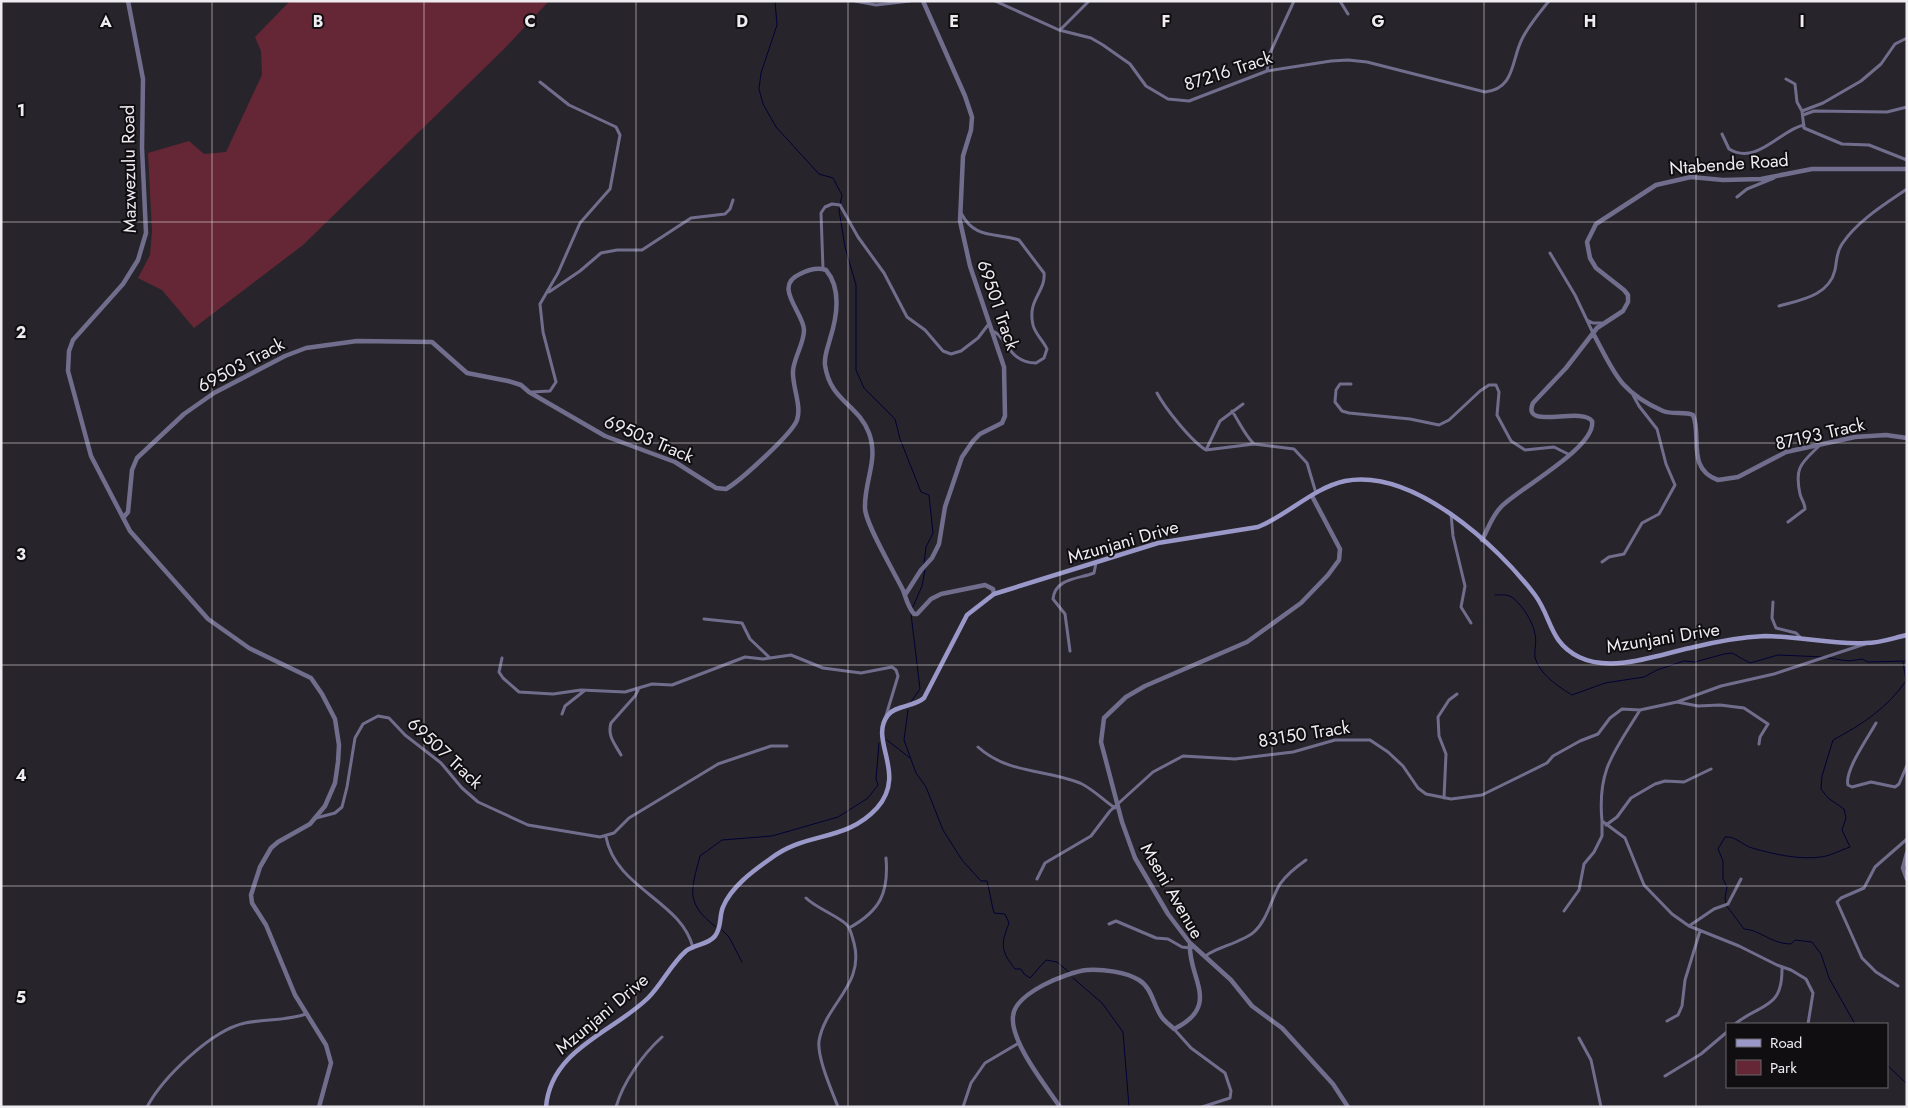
<svg xmlns="http://www.w3.org/2000/svg" width="1908" height="1108" viewBox="0 0 1908 1108" font-family="Jost,sans-serif">
	<style>
		.green { fill: #652735 }
		.lines { fill: none; stroke-linecap: round; stroke-linejoin: round }
		.stream { stroke: #000235; stroke-width: 1 }
		.minor { stroke: #706e8c; stroke-width: 3 }
		.tertiary { stroke: #706e8c; stroke-width: 4.5 }
		.secondary { stroke: #9a98c8; stroke-width: 4.5 }
		.grid { fill: none; stroke: #efecf1; stroke-width: 1; stroke-opacity: 0.55 }
		.labels { text-anchor: middle; dominant-baseline: central; stroke-width: 4; stroke-linejoin: round; paint-order: stroke }
		.street-label { font-size: 18px; fill: #efecf1; stroke: #100e11 }
		.grid-label { font-size: 16px; text-anchor: middle; font-weight: bold; fill: #efecf1; stroke: #100e11; stroke-width: 4; stroke-linejoin: round; paint-order: stroke }
	</style>
	<rect width="100%" height="100%" fill="#28242b"/>
	<path class="green" d="M290,1H549L504,49L303,245L194,328L162,290L138,278L150,255L152,231L148,153L189,141L204,154L226,152L262,75L261,51L255,37Z"/>
	<g class="lines">
		<path class="stream" d="M775,1L777,25L761,73L759,89L763,104L776,127L819,174L833,178L842,195L839,210L845,247L856,285V370L864,388L895,419L900,439L921,492L929,495L933,533L926,547L924,564
			M1495,595C1501,595 1508,594 1513,598C1523,606 1533,622 1535,634C1537,642 1534,650 1535,657C1539,674 1559,687 1572,695L1605,683L1644,677L1657,670L1684,661L1695,662L1724,654L1732,653L1750,663L1778,655L1824,657
			M1907,596V600
			M912,609L922,586L925,570
			M911,614L920,689L911,702
			M1828,658L1849,661L1862,659L1868,662L1907,661
			M908,710L904,740L916,773L926,787L943,830L962,860L981,881H987C990,892 991,902 994,913L1005,914L1009,923C1001,944 1000,950 1015,969H1021L1024,974L1030,978L1046,960L1057,962L1069,972
			M887,740L910,758
			M716,927C685,903 691,891 700,856L722,840L772,836L838,817L868,798L878,785L876,779L879,743
			M722,930L729,937L742,962
			M1073,978L1102,1003L1123,1032L1129,1107
			M1855,1024L1829,978L1821,954L1812,942L1795,940L1791,944C1771,944 1761,930 1744,929L1726,905L1725,898L1727,887L1723,879V861L1718,849L1725,837C1736,836 1742,845 1752,848C1773,854 1799,860 1821,857C1830,856 1841,850 1850,847L1842,830L1846,818L1844,809L1828,798L1821,789L1822,776L1833,740C1863,724 1887,708 1906,681L1903,662
			M1887,1065L1907,1084"/>
		<path class="minor" d="M855,1L876,5L910,1
			M995,1L1059,30L1091,38L1103,45L1130,64L1146,86L1168,99L1189,101L1267,71L1331,61L1348,60L1367,62L1485,92C1515,89 1511,61 1522,39C1529,25 1539,13 1549,1
			M1340,1L1348,14
			M1060,30L1089,1
			M1907,38L1895,44L1881,64L1861,81L1823,103L1802,111L1804,128L1842,144L1869,145L1907,160
			M1267,71L1270,53L1294,1
			M1786,79L1795,84L1797,102L1802,111
			M1803,115L1814,111L1887,112L1907,107
			M1722,134L1729,149C1757,166 1781,129 1804,125
			M1737,197L1747,189L1774,178
			M961,213C975,240 995,232 1019,240L1044,273C1046,292 1027,299 1033,325C1035,334 1043,340 1047,349L1044,358L1036,363C1007,363 1005,332 991,331
			M1550,253L1575,295L1593,333
			M823,269L821,213L825,207L832,204L840,205L858,237L884,273L907,317L925,330L943,351L951,354L961,351L978,338L988,325
			M549,292L580,271L601,253L617,250H642L691,218L725,214L730,209L733,200
			M1779,306C1800,300 1829,296 1835,270C1837,261 1836,253 1842,244C1857,221 1885,204 1907,189
			M1587,320L1593,323H1602
			M1351,384H1340L1336,390L1335,402L1342,411L1349,413L1410,419L1439,425L1449,420L1480,391L1489,385H1496L1499,392L1497,415L1511,441L1525,450L1554,447L1568,454
			M532,392L550,391L556,382L543,332L540,304L558,273L580,223L610,189L620,135L616,127L569,105L540,82
			M1157,393C1165,408 1191,441 1206,450L1254,444L1294,449L1307,463L1316,493
			M1232,411C1240,423 1244,434 1254,444
			M1206,450L1220,421L1243,404
			M1451,514L1453,536L1465,586L1461,607L1471,623
			M1788,522L1805,509C1805,503 1801,499 1800,494C1794,466 1802,463 1820,445
			M1602,562L1609,557L1624,554L1642,523L1659,514L1675,485L1666,464L1657,429L1639,406L1633,395
			M1773,602L1772,618L1776,628L1796,633L1801,638
			M704,619L742,623L750,639L770,658
			M1070,651L1065,614L1053,599C1055,578 1079,579 1094,573L1096,563
			M502,658L499,672L503,678L519,692L553,694L581,690L625,692L652,684L672,685L745,657L763,659L791,655L823,668L861,673L892,667L896,670L898,676L885,719
			M1677,702L1698,706L1720,705L1744,708L1768,724L1760,737L1759,744
			M562,714L565,706L584,691
			M1876,723C1869,736 1844,771 1848,785L1852,787L1871,782L1895,787L1899,784L1907,765
			M978,747C1008,774 1045,769 1080,783C1093,789 1103,800 1115,808
			M621,755C615,744 607,736 611,723L635,696L639,688
			M1444,798L1446,754L1439,736L1438,717L1449,700L1457,694
			M316,818L335,813L342,807L347,787L355,738L363,724L378,716L389,718L405,735L441,763L462,788L478,802L528,825L600,837L614,833L629,818L718,764L771,746H787
			M1602,821C1597,769 1615,751 1640,710
			M1606,825L1617,817L1631,798L1655,784L1665,781L1684,782L1711,769
			M606,837C616,889 682,901 693,948
			M1037,879L1045,863L1091,836L1110,811L1153,772L1183,756L1235,759L1293,752L1335,740H1370L1388,752L1403,766L1418,788L1426,794L1451,799L1482,795L1547,763L1553,756L1580,741L1598,734L1610,718L1622,709L1640,710L1677,702L1721,686L1774,674L1865,644
			M806,898C816,908 840,917 847,925C851,929 852,937 854,943C865,985 825,1004 819,1041C817,1058 832,1091 838,1107
			M1564,911L1579,890L1584,864L1594,852L1602,836V821L1625,838L1644,885L1672,914L1689,926L1739,946L1777,965L1791,970L1806,979L1813,993L1808,1024
			M1109,924L1116,921L1156,938L1168,939L1182,947L1190,948
			M1689,926L1714,909L1728,904L1741,879
			M849,928C880,911 889,893 886,858
			M1206,956C1212,949 1243,942 1254,932C1268,919 1271,899 1280,884C1287,874 1296,867 1306,860
			M1898,986L1876,972L1862,958L1837,902L1841,898L1864,888L1875,867L1907,839
			M1667,1021L1678,1015L1682,1006L1685,980L1700,931
			M1735,1024C1761,1003 1783,1010 1782,967
			M1174,1029L1191,1048L1225,1073L1231,1091L1230,1098L1202,1107
			M1579,1038L1591,1060L1601,1107
			M1665,1076L1701,1054L1727,1032
			M147,1107C163,1077 212,1030 245,1023C265,1019 287,1021 306,1014
			M616,1107C623,1082 643,1054 662,1037
			M963,1107L971,1083L985,1063L1019,1043"/>
		<path class="tertiary" d="M128,1L143,79L142,148L146,233L138,260L123,284L73,340L69,351L68,371L91,456L130,531L208,619L249,648L311,678L322,694L335,719L339,745L338,762L335,783L325,806L310,824L278,842L271,848L260,867L251,895L252,903L266,925L295,995L326,1045L331,1063L319,1107
			M1593,333C1614,372 1619,392 1663,411C1673,415 1685,411 1693,415C1702,435 1686,469 1718,480L1738,477L1786,452L1855,437L1886,435L1907,438
			M1312,496L1340,549L1339,560L1328,575L1301,603L1247,642L1145,686L1126,697L1104,718L1101,742L1122,822L1135,858L1168,914L1190,943L1231,980L1252,1006L1282,1028L1333,1084L1348,1107
			M123,518L128,512L132,470L137,458L184,414L214,393L285,356L306,348L357,341L432,342L467,373L508,381L521,385L529,392L605,436L675,462L716,488L726,489C740,481 792,434 797,420C802,406 792,386 793,371C794,357 804,344 804,330C804,313 772,286 800,274C808,270 817,267 826,270C842,289 837,317 830,339C828,347 824,356 825,365C830,401 858,404 869,433C879,460 864,481 865,508C865,523 894,572 903,590C906,598 908,607 914,614H917L931,599L941,594L985,585L993,589L994,594
			M1482,540C1488,529 1492,516 1501,507C1518,489 1597,447 1592,421C1581,406 1521,431 1533,403L1566,368L1597,328L1623,311L1628,302V295L1624,290L1596,268L1590,258L1587,242L1596,224L1656,185L1691,177L1723,180L1761,179L1812,169H1907
			M905,595L921,570L932,558L939,544L945,507L962,457L973,441L980,434L1002,423L1005,416L1004,367L970,266L960,221L963,156L971,130L972,117L965,96L923,1
			M1907,853L1903,868L1907,879
			M1060,1107C1046,1086 1010,1042 1013,1016C1015,993 1067,972 1087,970C1103,969 1126,972 1139,980C1152,988 1153,1004 1161,1016C1164,1021 1170,1025 1174,1029C1223,1005 1187,977 1190,943"/>
		<path class="secondary" d="M546,1107C551,1049 612,1033 648,998C662,984 671,964 686,951C695,944 708,945 715,936C722,927 719,916 723,907C731,887 753,871 770,859C805,831 845,843 877,808C908,773 868,740 888,715C896,705 914,707 924,698L967,615L994,594L1158,543L1258,527C1288,515 1313,488 1345,481C1413,468 1497,545 1535,595C1552,618 1549,642 1579,657C1612,673 1657,655 1690,648C1714,642 1740,637 1765,636C1798,636 1832,645 1866,643C1880,643 1893,638 1907,635"/>
	</g>
	<path class="grid" d="M212,1V1107M424,1V1107M636,1V1107M848,1V1107M1060,1V1107M1272,1V1107M1484,1V1107M1696,1V1107M1,222H1907M1,443H1907M1,665H1907M1,886H1907"/>
	<g class="labels">
		<g class="street-label">
			<text transform="translate(1228 71) rotate(-18)">87216 Track</text>
			<text transform="translate(1729 164) rotate(-4)">Ntabende Road</text>
			<text transform="translate(129 169) rotate(-91)">Mazwezulu Road</text>
			<text transform="translate(998 305) rotate(71)">69501 Track</text>
			<text transform="translate(241 365) rotate(-28)">69503 Track</text>
			<text transform="translate(1820 434) rotate(-13)">87193 Track</text>
			<text transform="translate(649 439) rotate(23)">69503 Track</text>
			<text transform="translate(1123 542) rotate(-16)">Mzunjani Drive</text>
			<text transform="translate(1663 638) rotate(-9)">Mzunjani Drive</text>
			<text transform="translate(1304 734) rotate(-9)">83150 Track</text>
			<text transform="translate(445 753) rotate(43)">69507 Track</text>
			<text transform="translate(1172 891) rotate(60)">Mseni Avenue</text>
			<text transform="translate(602 1014) rotate(-40)">Mzunjani Drive</text>
		</g>
	</g>
	<g class="grid-label">
		<text x="106" y="27">A</text>
		<text x="318" y="27">B</text>
		<text x="530" y="27">C</text>
		<text x="742" y="27">D</text>
		<text x="954" y="27">E</text>
		<text x="1166" y="27">F</text>
		<text x="1378" y="27">G</text>
		<text x="1590" y="27">H</text>
		<text x="1802" y="27">I</text>
		<text x="21" y="116">1</text>
		<text x="21" y="338">2</text>
		<text x="21" y="560">3</text>
		<text x="21" y="781">4</text>
		<text x="21" y="1003">5</text>
	</g>
	<rect width="1908" height="1108" fill="none" stroke="#efecf1" stroke-width="5"/>
	<rect x="1726" y="1023" width="162" height="65" fill="#100e11" stroke="#69676b"/>
	<rect x="1736" y="1039" width="25" height="8" fill="#9a98c8" stroke="#69676b"/>
	<text x="1770" y="1048" font-size="15" fill="#efecf1">Road</text>
	<rect x="1736" y="1060" width="25" height="15" fill="#652735" stroke="#69676b"/>
	<text x="1770" y="1073" font-size="15" fill="#efecf1">Park</text>
</svg>
